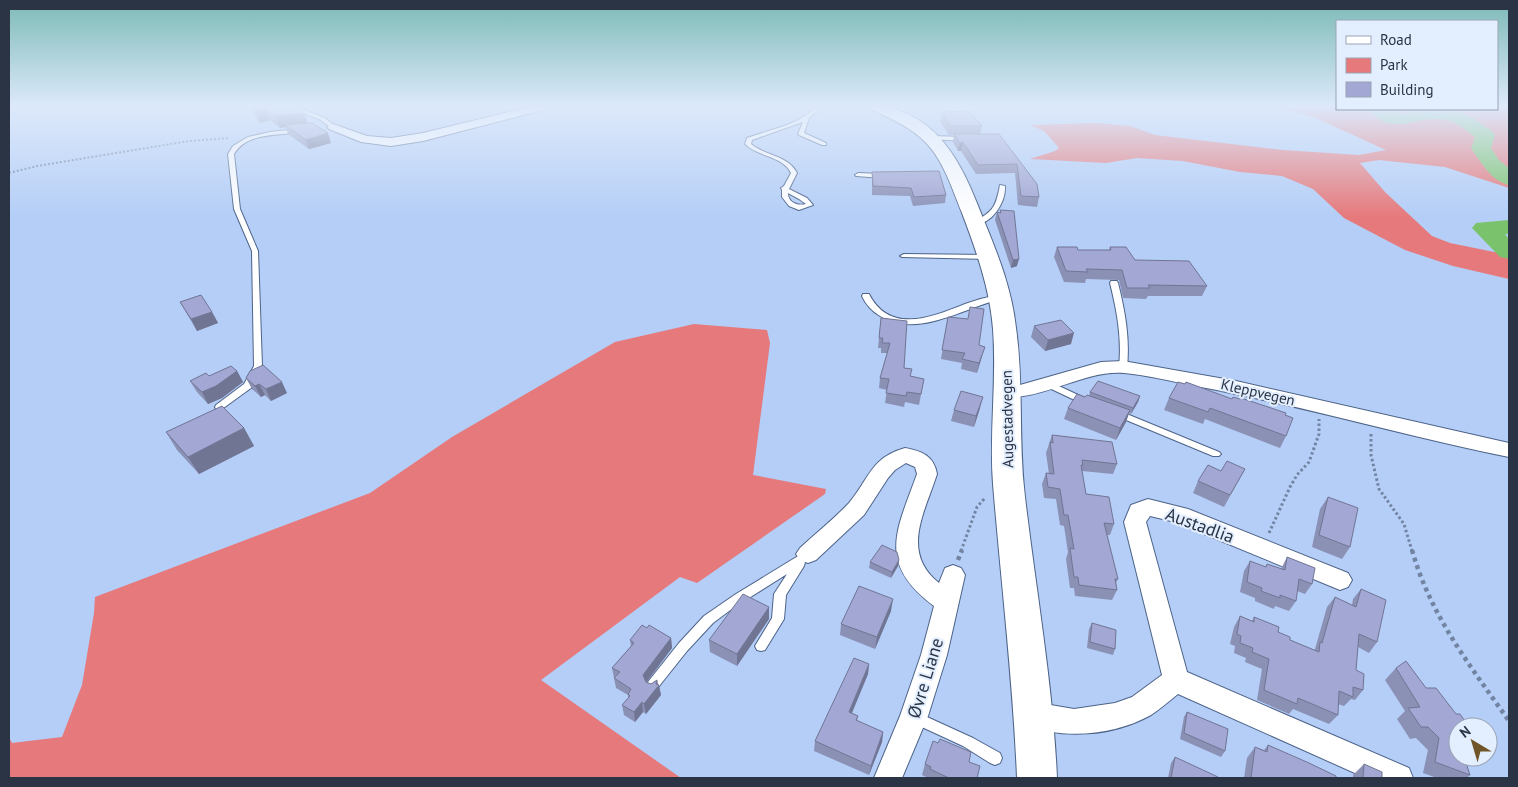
<svg xmlns="http://www.w3.org/2000/svg" width="1518" height="787" viewBox="0 0 1518 787" font-family="'PT Sans',sans-serif">
	<style>
		.green { fill: #e6797b }
		.lines { fill: none; stroke-linecap: round; stroke-linejoin: round }
		.river { fill: #7bc26c; fill-rule: evenodd }
		.lane-casing { stroke: #4d6388; stroke-width: 2 }
		.street-casing { stroke: #4d6388; stroke-width: 2 }
		.secondary-casing { stroke: #4d6388; stroke-width: 2 }
		.path-far2 { stroke: #7284a2; stroke-width: 2; stroke-dasharray: 2 2; stroke-linecap: butt }
		.path-far1 { stroke: #7284a2; stroke-width: 3; stroke-dasharray: 2.5 2.5; stroke-linecap: butt }
		.path { stroke: #7284a2; stroke-width: 4.5; stroke-dasharray: 4 4; stroke-linecap: butt }
		.lane { fill: #fff; fill-rule: evenodd }
		.street { fill: #fff; fill-rule: evenodd }
		.secondary { fill: #fff; fill-rule: evenodd }
		.wall { fill: #8b90b5 }
		.shaded-wall { fill: #717594 }
		.building { fill: #a2a7d3; stroke: #717594 }
		.labels { text-anchor: middle; dominant-baseline: central; stroke-width: 4; stroke-linejoin: round; paint-order: stroke }
		.street-label { font-size: 15px; fill: #2a3444; stroke: #e3eeff }
		.near-street-label { font-size: 18px; fill: #2a3444; stroke: #e3eeff }
	</style>
	<rect width="100%" height="100%" fill="#b4cef7"/>
	<path class="green" d="M1278,107H1337V109H1497V107H1509V188L1445,167L1379,160L1360,163L1385,192L1432,236L1450,243L1509,255V279L1453,266L1405,250L1344,218L1313,189L1282,176L1240,172L1183,161L1137,158L1106,163L1030,159L1055,151L1059,148L1044,131L1030,125L1097,123L1130,126L1155,135L1283,150L1359,155L1386,150L1316,118Z
		M694,324L767,330L770,343L753,475L826,489L825,494L697,583L680,577L541,680L681,778H9V737L12,743L62,737L82,685L94,613L95,597L370,493L452,437L615,342Z"/>
	<g class="lines">
		<path class="river" d="M1370,109H1390L1401,114L1426,109H1448L1471,117L1492,131L1495,135L1491,148L1499,160L1509,168V185C1491,181 1481,162 1471,148L1475,137C1465,129 1452,119 1440,119C1414,117 1389,137 1370,109Z
			M1509,220V234H1505L1509,239V259L1500,257L1472,228L1476,223Z"/>
		<g class="lane-casing">
			<path id="lane" d="M816,107H822L809,118L804,133L826,143V145H822L799,135L798,134L803,122L752,140L751,144C765,156 788,155 797,173L789,189L807,198L813,205L799,210L789,206L782,197V190L781,188L784,186L791,173C783,156 758,157 745,144L747,138C771,129 797,126 816,107ZM788,193L799,199L806,204C798,206 788,203 788,193Z
				M302,109L325,118L336,127L331,128L321,120L300,112V110Z
				M298,129L301,131L300,132C278,136 247,132 234,154L240,209L258,251L262,366L251,388L222,409H216L215,407L216,405L244,384L254,366L252,251L234,209L228,154L233,146L248,137L270,132Z
				M932,136L964,137L967,139L964,141L930,139V137Z
				M858,173L882,174L885,176L882,178L856,176L855,175Z
				M1000,185L1005,186C1006,202 992,225 974,224V222C994,211 996,206 1000,185Z
				M904,254L988,255L992,257L988,259L902,257L900,256Z
				M1111,281H1117L1118,283C1125,311 1130,338 1127,367L1123,370L1119,367C1122,338 1117,311 1110,283Z
				M863,294H869C890,335 932,317 965,304C976,300 987,297 998,295L1002,297L1001,299C963,308 917,339 880,316C872,311 866,305 862,296Z
				M1048,381L1089,400L1090,402L1086,405L1083,404L1045,386L1044,384L1045,382Z
				M1117,410L1219,452L1221,454L1219,456H1213L1114,415L1113,413L1114,411Z
				M808,550L812,551L813,554L812,557L805,562L804,566L786,595L784,619L765,650L761,651L757,650L755,646L772,618L774,594L787,574L733,608L713,623L687,651L656,690L652,692L648,690L646,686L648,682L679,643L704,616L736,594Z
				M916,712L973,738L1000,753L1002,758L1000,763L995,765L990,763L963,746L911,722L910,718L911,714Z"/>
		</g>
		<g class="street-casing">
			<path id="street" d="M529,107H549L547,109L423,141L391,146L361,142L329,129L327,127L333,124L367,136L391,138L423,133Z
				M1123,361L1236,381L1509,443V457C1404,436 1301,405 1195,386C1171,381 1147,375 1124,373C1083,369 1036,405 998,395L996,391L998,387L1020,385L1101,362Z
				M905,448C922,451 934,456 937,474C925,512 900,552 939,583L945,568L953,565L961,568L965,575L947,655L928,716L902,778H874L900,716L921,655L934,606C876,563 897,530 917,474L915,467L906,463L895,470L888,478L864,515L816,560L808,563L800,560L796,554L800,548C816,533 834,519 849,503C870,478 870,458 905,448Z
				M1148,499L1188,509L1348,573L1352,580L1348,587L1340,590L1175,522L1150,516L1146,522L1187,672L1409,768L1413,778H1366L1178,694C1169,701 1160,709 1151,715C1113,736 1063,740 1023,724L1019,715L1023,706L1033,702L1074,709L1115,703L1132,697L1162,675L1124,522L1131,505Z"/>
		</g>
		<g class="secondary-casing">
			<path id="secondary" d="M869,107C876,107 885,106 892,108C947,124 966,175 985,223C999,257 1012,291 1016,328C1024,384 1018,441 1025,497C1036,591 1053,684 1057,778H1017C1013,680 1001,582 993,484C989,433 997,381 993,329C990,289 976,250 962,213C939,153 933,136 872,110Z"/>
		</g>
		<path class="path-far2" d="M9,173L37,166L189,141L230,138"/>
		<path class="path-far1" d="M1371,434V455L1379,489L1404,524L1412,551
			M1269,533L1290,487L1297,475L1309,462L1319,434V419
			M961,551L977,507L985,498"/>
		<path class="path" d="M1412,550C1430,615 1471,667 1509,721
			M958,560L962,550"/>
		<use href="#lane" class="lane"/>
		<use href="#street" class="street"/>
		<use href="#secondary" class="secondary"/>
	</g>
	<path class="wall" d="M249,107H303L299,108L308,123L331,143L309,149L288,134L286,127L280,128L270,120L260,123Z
		M942,112L982,126L980,134H999L1039,197L1037,207L1018,205L1015,173L976,174L961,151H958L953,142L954,135H949L940,121Z
		M872,172L946,195L945,203L913,206L910,196L872,195Z
		M1000,210L1017,266L1011,268L995,220L997,212L1000,213Z
		M1057,247L1078,250H1109L1110,247L1135,260L1207,286L1202,296H1148L1146,299L1123,298L1119,280L1086,279L1085,283L1064,282L1054,257Z
		M180,302L212,312L218,323L197,331Z
		M948,317L982,356L977,373L961,369L962,363L941,359Z
		M881,318L904,368L911,377L924,379L919,405L905,402L904,407L885,403L887,390L879,388L880,378L887,353H881V348H878Z
		M1034,326L1071,344L1045,351L1031,337Z
		M237,371L243,382L222,398L208,404L197,392L190,381Z
		M246,378L287,393L271,401L265,395L261,397L252,389Z
		M1090,392L1140,396L1138,402L1131,414L1129,413L1126,422L1116,440L1064,419L1068,408L1089,396Z
		M1169,398L1232,399L1285,415L1286,436L1280,448L1205,419L1203,424L1164,410Z
		M980,408L974,427L951,421L954,410Z
		M244,428L254,446L199,474L177,450L166,432Z
		M1052,435L1117,464L1113,474L1082,471L1086,494L1114,524L1110,535H1107L1118,579L1116,583L1117,590L1112,600L1075,596L1074,588H1070L1066,559L1068,552L1064,526L1060,525L1056,499L1044,498L1042,484L1046,473L1049,474L1046,453Z
		M1245,469L1224,507L1193,493L1198,481L1221,471Z
		M1328,497L1350,547L1342,559L1312,547L1320,509Z
		M1287,557L1312,584L1305,594L1297,591L1296,601L1289,611L1275,606L1274,609L1255,601V598L1240,592L1244,571L1250,561L1265,567L1267,564L1281,569Z
		M899,560L898,566L891,578L869,568L870,562Z
		M1361,589L1377,642L1369,653L1358,647L1356,670L1363,690L1355,700L1351,699L1344,706L1338,704V715L1329,724L1293,709L1289,714L1257,700L1262,669L1245,662L1246,658L1234,653L1235,646L1230,644L1234,627L1240,616L1252,621L1254,617L1290,640L1314,650L1315,649L1327,607L1335,597L1352,605L1353,599Z
		M891,611L875,649L840,635L841,624Z
		M769,619L737,666L710,652L709,640Z
		M1092,623L1115,649L1113,655L1087,648L1089,629Z
		M647,628L671,638L672,648L647,682L651,684L657,680L661,695L646,714L643,712L635,722L624,715L622,705L628,698V695L616,688L612,668L631,646L630,640Z
		M869,664L868,674L852,713L858,716L857,721L883,732L882,742L869,775L814,751L815,741Z
		M1396,668L1472,759L1466,763L1470,775L1467,778H1437L1423,773L1428,750L1416,738L1410,739L1397,719L1405,711L1385,680Z
		M1187,712L1225,751L1221,757L1180,739L1184,717Z
		M1268,745L1336,778H1244L1247,758L1255,747L1264,750Z
		M1175,757L1217,778H1168L1171,763Z
		M969,762L977,778H928L922,775L925,764Z
		M1364,764L1382,778H1353V775Z"/>
	<path class="shaded-wall" d="M265,109L270,120L260,123L256,111Z
		M304,114L309,125H285L286,127L280,128L275,116Z
		M328,133L331,143L309,149L306,140Z
		M963,142L961,151H958L960,143Z
		M1019,259L1017,266L1011,268L1013,260Z
		M212,312L218,323L197,331L191,319Z
		M1074,333L1071,344L1045,351L1048,340Z
		M985,347L982,356L977,373L979,363Z
		M237,371L243,382L222,398L208,404L202,392Z
		M282,382L287,393L271,401L266,389Z
		M259,384L265,395L261,397L255,386Z
		M1140,396L1138,402L1131,414L1133,408Z
		M983,397L980,408L974,427L976,416Z
		M1130,410L1126,422L1116,440L1120,428Z
		M244,428L254,446L199,474L188,457Z
		M899,560L898,566L891,578L892,572Z
		M893,599L891,611L875,649L877,637Z
		M769,607V619L737,666V654Z
		M671,638L672,648L644,685L643,675Z
		M869,664L868,674L848,722L849,712Z
		M657,680L658,687L659,685L661,695L646,714L644,704L656,684Z
		M642,702L643,712L635,722L634,712Z
		M883,732L882,742L869,775L871,766Z
		M1470,757H1475L1455,769L1465,760Z"/>
	<path class="building" d="M253,107H297L304,114L275,116L265,109L256,111Z
		M969,111L982,126H950L942,112Z
		M312,123L328,133L306,140L285,125Z
		M954,134H999L1037,184L1039,197L1021,196L1017,164L978,165L963,142L960,143Z
		M939,171L946,195L914,197L911,188L873,186L872,172Z
		M1000,210L1014,211L1019,259L1013,260L997,212L1001,213Z
		M1057,247H1077L1078,250H1111L1110,247H1126L1135,260L1189,261L1207,286L1148,285L1150,288H1127L1122,270L1086,269L1088,272L1066,271Z
		M201,295L212,312L191,319L180,302Z
		M970,307L984,309L979,345L985,347L979,363L962,359L965,353L942,350L948,317L968,319Z
		M881,318L907,321L904,368L912,369L910,376L924,379L921,394L907,392L906,396L886,393L889,379L880,378L890,343H882L883,338H879Z
		M1061,320L1074,333L1048,340L1034,326Z
		M263,365L282,382L266,389L259,384L255,386L246,378L250,371Z
		M231,366L237,371L216,386L202,392L190,381L206,373L209,376Z
		M1098,381L1140,396L1133,408L1090,392Z
		M1178,382L1185,384L1186,382L1232,399L1233,397L1240,399L1241,398L1286,413L1285,415L1293,418L1286,436L1210,408L1208,412L1169,398Z
		M961,391L983,397L976,416L954,410Z
		M1077,394L1085,397L1087,395L1130,410L1120,428L1068,408Z
		M222,406L244,428L188,457L166,432Z
		M1052,435L1112,442L1117,464L1082,460L1083,465H1081L1086,494L1109,497L1114,524L1104,523L1118,579H1115L1117,590L1079,585L1078,577H1074L1070,548L1074,549L1068,515H1064L1060,489L1048,487L1046,473L1054,474L1050,442L1053,443Z
		M1227,461L1245,469L1230,495L1198,481L1208,465L1221,471Z
		M1328,497L1358,508L1350,547L1319,535Z
		M882,545L897,552L899,560L892,572L870,562Z
		M1287,557L1315,568L1312,584L1299,579L1296,601L1280,595V598L1261,591L1262,588L1247,582L1250,561L1266,567L1267,564L1285,570Z
		M859,586L893,599L877,637L841,624Z
		M1361,589L1386,600L1377,642L1359,634L1356,670L1364,674L1363,690L1353,687V697L1339,691L1338,715L1298,698L1297,704L1264,690L1269,659L1252,652L1253,648L1240,643L1241,636L1237,634L1240,616L1254,622V617L1279,627L1278,632L1290,637V640L1319,652L1320,642L1322,643L1335,597L1356,607Z
		M743,594L769,607L737,654L709,640Z
		M1092,623L1116,630L1115,649L1090,642Z
		M642,625L647,628L649,625L671,638L643,675L646,682L651,684L657,680L656,684L659,685L644,704L642,702L634,712L622,705L630,696L628,694L631,689L614,678L620,672L612,668L634,643L630,640Z
		M854,658L869,664L849,712L858,716L856,720L883,732L871,766L815,741Z
		M1406,661L1426,688H1436L1456,714H1460L1469,727H1458V757H1470L1465,760L1470,775L1435,762L1439,738L1428,727H1421L1408,708L1420,707L1396,668Z
		M1187,712L1228,729L1225,751L1184,733Z
		M940,739L971,752L969,762L980,766L977,778H949L930,769L931,767L925,764L933,741L938,743Z
		M1268,745L1309,763L1336,776V778H1251L1255,747L1267,752Z
		M1175,757L1218,777L1217,778H1171Z
		M1364,764L1382,772V778H1363Z"/>
	<linearGradient id="sky" x2="0" y2="1"><stop stop-color="#7cbab6"/><stop offset="0.49" stop-color="#dde9fb"/><stop offset="1" stop-color="#dde9fb" stop-opacity="0"/></linearGradient>
	<rect width="1518" height="217" fill="url(#sky)"/>
	<g class="labels">
		<g class="street-label">
			<text transform="translate(1258 392) rotate(13)">Kleppvegen</text>
			<text transform="translate(1007 419) rotate(-91)">Augestadvegen</text>
		</g>
		<g class="near-street-label">
			<text transform="translate(1200 525) rotate(20)">Austadlia</text>
			<text transform="translate(925 678) rotate(-73)">Øvre Liane</text>
		</g>
	</g>
	<rect width="1518" height="787" fill="none" stroke="#2a3444" stroke-width="20"/>
	<rect x="1336" y="20" width="162" height="90" fill="#e3eeff" stroke="#99a4b4"/>
	<rect x="1346" y="36" width="25" height="8" fill="#ffffff" stroke="#99a4b4"/>
	<text x="1380" y="45" font-size="15" fill="#2a3444">Road</text>
	<rect x="1346" y="58" width="25" height="15" fill="#e6797b" stroke="#99a4b4"/>
	<text x="1380" y="70" font-size="15" fill="#2a3444">Park</text>
	<rect x="1346" y="82" width="25" height="15" fill="#a2a7d3" stroke="#99a4b4"/>
	<text x="1380" y="95" font-size="15" fill="#2a3444">Building</text>
	<g transform="translate(1473 742) rotate(322)"><circle r="24" fill="#e3eeff" stroke="#99a4b4"/>
	<path d="M0-4L9 19L0 12L-9 19Z" fill="#6f5527"/>
	<text y="-8" font-size="14" font-weight="bold" text-anchor="middle" fill="#2a3444">N</text>
	</g>
</svg>
